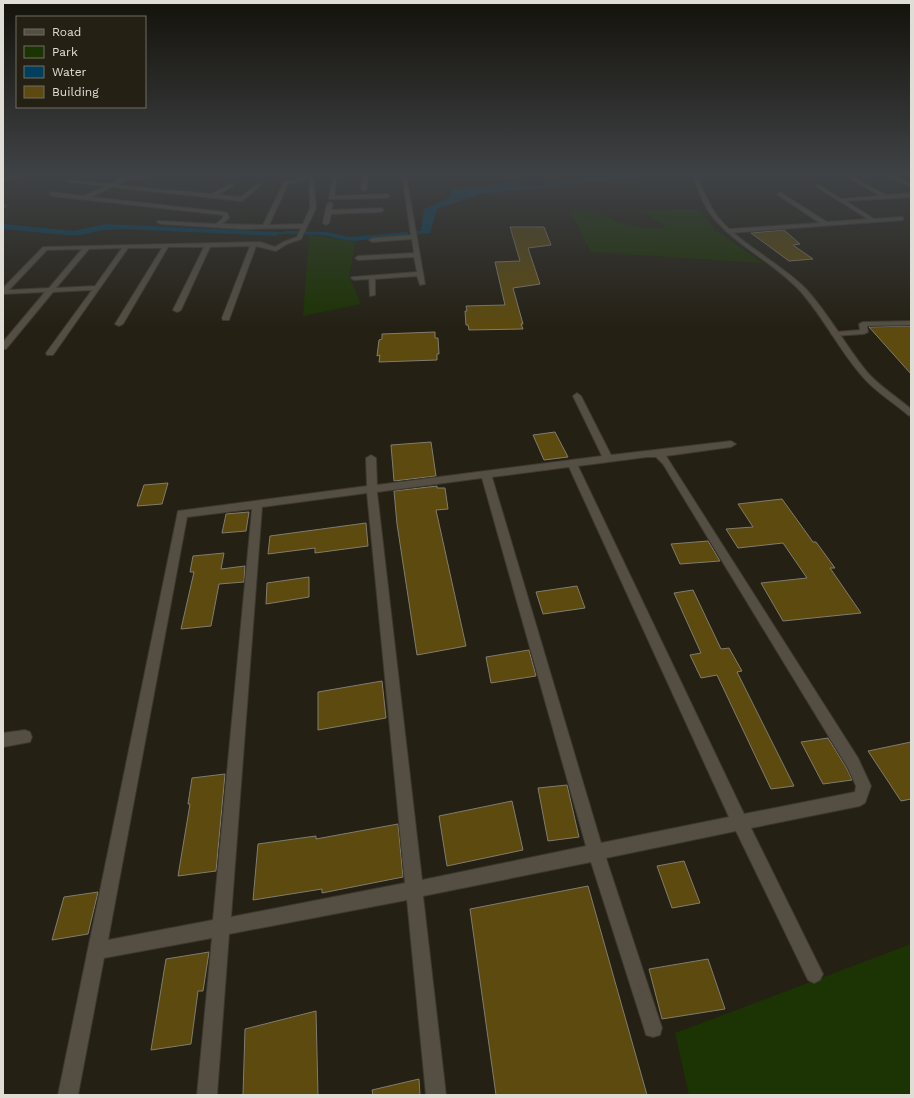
<svg xmlns="http://www.w3.org/2000/svg" width="914" height="1098" viewBox="0 0 914 1098" font-family="'Work Sans',sans-serif">
	<style>
		.green { fill: #1c3303 }
		.water { fill: #00405e }
		.lines { fill: none; stroke-linecap: round; stroke-linejoin: round }
		.stream { stroke: #00405e; stroke-width: 2 }
		.building { fill: #5c4a0e; stroke: #817c6e }
		.minor-casing { stroke: #3c3831; stroke-width: 2 }
		.tertiary-casing { stroke: #3c3831; stroke-width: 2 }
		.minor { fill: #544f42; fill-rule: evenodd }
		.tertiary { fill: #544f42; fill-rule: evenodd }
	</style>
	<rect width="100%" height="100%" fill="#242014"/>
	<path class="green" d="M699,209L714,229L763,263L591,252L570,211L604,214L618,222L644,228L667,227L641,211Z
		M309,235C325,235 341,242 356,240L349,276L361,304L303,316Z
		M911,944V1095H689L675,1033Z"/>
	<path class="water" d="M602,175H654L554,187L480,194L437,209L430,233L417,234L416,231H421L424,209L450,197L452,189L514,183L520,187L556,183Z
		M3,224L73,231L106,224L278,232L277,236L123,229L103,230L81,235H66L3,229Z
		M285,231L327,232L349,237L408,232V235L354,241L345,240L323,235L284,234Z"/>
	<g class="lines">
		<path class="stream" d="M274,233H290"/>
	</g>
	<path class="building" d="M510,227H544L551,245L528,248L540,284L513,288L523,324H521L523,329L469,330L468,325H466L465,311H467L466,306L505,305L495,262L520,261Z
		M784,230L800,244L793,245L813,259L789,261L751,233Z
		M911,326V374L869,327Z
		M435,332V338H438L439,354H437V360L379,362L380,355L377,356L379,340L382,339V334Z
		M555,432L568,457L544,460L533,435Z
		M431,442L436,476L394,481L391,445Z
		M168,483L162,504L137,506L144,485Z
		M437,486V488H445L448,509L436,510L466,646L417,655L397,524L394,491Z
		M782,499L813,542H816L835,568H830L861,613L783,621L761,583L807,578L783,543L738,548L726,529L753,527L738,504Z
		M249,512L246,531L222,533L226,514Z
		M366,523L368,546L315,553V548L268,554L270,536Z
		M708,541L720,561L680,564L671,544Z
		M224,553L221,569L245,566L244,582L219,584L211,626L181,629L194,572H190L193,556Z
		M309,577V597L266,604L267,583Z
		M577,586L585,608L543,614L536,592Z
		M693,590L721,649L729,648L742,671L737,672L794,786L771,789L717,675L701,678L690,655L701,653L674,593Z
		M529,650L536,676L491,683L486,657Z
		M382,681L386,718L318,730V692Z
		M828,738L847,769L852,780L823,784L801,742Z
		M911,742V799L901,801L868,751Z
		M225,774L216,871L178,876L190,804H188L192,778Z
		M567,785L579,837L548,841L538,788Z
		M512,801L523,850L447,866L439,816Z
		M398,824L403,877L322,893V889L253,900L258,844L316,836V839Z
		M684,861L700,903L672,908L657,866Z
		M588,886L647,1095H496L470,909Z
		M98,892L88,934L52,940L64,897Z
		M209,952L203,991H198L191,1044L151,1050L166,959Z
		M708,959L725,1009L662,1019L649,969Z
		M316,1011L318,1095H243L245,1029Z
		M419,1079L420,1095H373L372,1090Z"/>
	<g class="lines">
		<g class="minor-casing">
			<path id="minor" d="M15,175H21L3,181V178Z
				M127,175H140L151,177L149,178L131,177L116,185L212,194L232,183L234,185L218,195L241,197L257,184L261,185L242,201L112,187L91,197L225,212L228,214L229,218L222,224L263,225L284,182L313,175L316,208L301,239L287,244L276,251L256,246L229,320H223L222,318L250,246L210,247L181,310L177,312L173,310L204,247H168L123,324L119,326L115,324L162,248H128L53,355H47L46,353L92,290L53,292L6,349H3V342L45,292L3,294V288L43,247L260,242L275,247L283,242L297,237L301,228L241,229L160,224L157,222L158,221L216,224L223,218V215L52,196L49,194L52,192L84,196L105,186L68,182L66,180L110,184ZM309,178L310,208L303,224L269,225L288,184ZM122,248L95,286L56,288L89,249ZM82,249L49,288L9,290L47,250Z
				M333,175H337L334,196L387,194L390,196L387,198L329,199Z
				M363,175H367V189L364,191L361,189Z
				M402,175H406L425,284L420,285L417,276L375,279V295L370,296L369,279L354,280L351,278L352,277L417,272L414,257L358,260L355,258L358,256L414,253L412,239L372,242L369,240L372,238L411,235Z
				M845,175H850L886,195L911,193V197L846,201L874,219L901,217L903,218V220L729,233L726,231L729,229L820,223L778,195L777,194L780,192L827,222L868,219L815,186L819,185L841,199L880,196Z
				M887,175H892L911,184V187Z
				M330,202L333,204L331,210L381,208L384,210L381,212L331,214L329,223L326,225L323,223L327,204Z
				M3,203L6,206L3,208Z
				M911,321V325L867,326L868,332L864,334L835,336L831,334L835,332L860,330L859,324L863,322Z
				M577,393L581,396L611,455L731,441L736,444L731,447L666,456L858,758L871,786L865,803L860,806L751,828L820,968L823,974L820,980L814,983L808,980L736,831L606,858L662,1028L660,1035L653,1037L646,1035L644,1028L591,862L423,896L446,1095H426L407,900L229,934L217,1095H197L212,938L104,958L78,1095H58L178,511L367,486L366,458L371,455L376,458L377,485L602,456L573,396ZM647,457H656L663,464L848,768L856,786L855,792L744,814L578,466ZM569,467L729,817L601,843L492,477ZM482,478L586,846L422,880L377,492ZM367,493L405,883L231,917L262,507ZM252,509L213,920L108,940L187,517Z
				M25,730L30,732L32,737L30,742L3,747V733Z"/>
		</g>
		<g class="tertiary-casing">
			<path id="tertiary" d="M692,175H696C702,187 708,202 715,213C735,242 780,262 806,289C829,314 845,345 867,372C878,385 897,397 911,409V416L908,415C893,402 874,391 862,376C839,350 824,318 801,292C775,263 737,247 712,216C703,205 698,188 692,175Z"/>
		</g>
		<use href="#minor" class="minor"/>
		<use href="#tertiary" class="tertiary"/>
	</g>
	<linearGradient id="sky" x2="0" y2="1"><stop stop-color="#14120b"/><stop offset="0.53" stop-color="#3f4245"/><stop offset="1" stop-color="#3f4245" stop-opacity="0"/></linearGradient>
	<rect width="914" height="328" fill="url(#sky)"/>
	<rect width="914" height="1098" fill="none" stroke="#e0ddd6" stroke-width="8"/>
	<rect x="16" y="16" width="130" height="92" fill="#242014" stroke="#6f6c62"/>
	<rect x="24" y="29" width="20" height="6" fill="#544f42" stroke="#6f6c62"/>
	<text x="52" y="36" font-size="12" fill="#e0ddd6">Road</text>
	<rect x="24" y="46" width="20" height="12" fill="#1c3303" stroke="#6f6c62"/>
	<text x="52" y="56" font-size="12" fill="#e0ddd6">Park</text>
	<rect x="24" y="66" width="20" height="12" fill="#00405e" stroke="#6f6c62"/>
	<text x="52" y="76" font-size="12" fill="#e0ddd6">Water</text>
	<rect x="24" y="86" width="20" height="12" fill="#5c4a0e" stroke="#6f6c62"/>
	<text x="52" y="96" font-size="12" fill="#e0ddd6">Building</text>
</svg>
